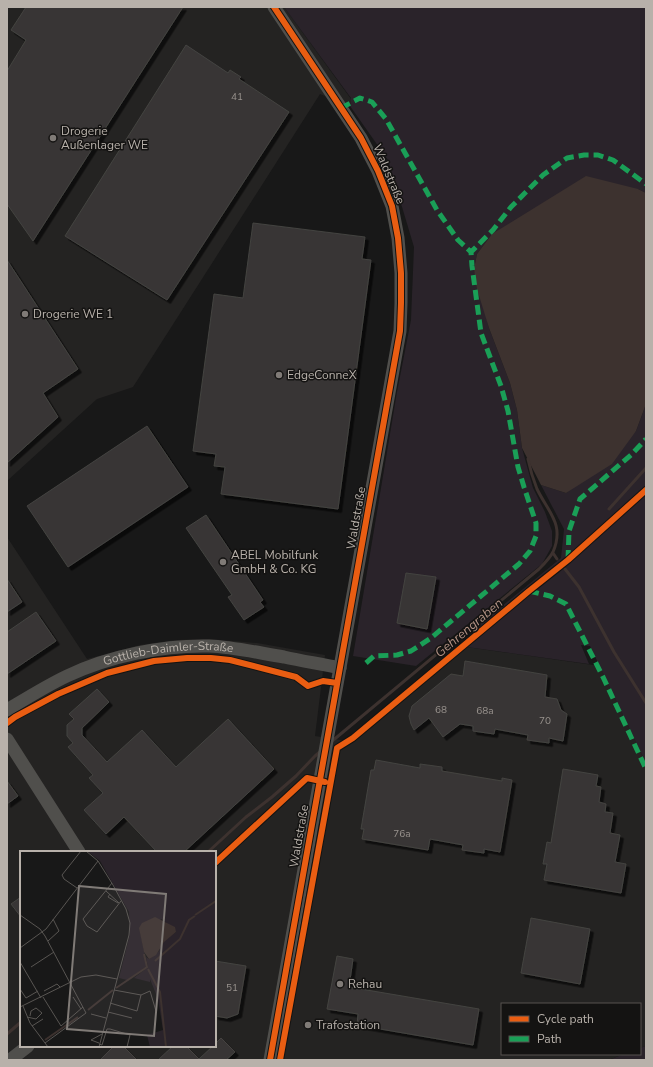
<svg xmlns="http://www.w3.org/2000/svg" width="653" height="1067" viewBox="0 0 653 1067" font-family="'Nunito Sans',sans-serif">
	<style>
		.built { fill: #242322; fill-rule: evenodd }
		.green { fill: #2a232a }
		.water { fill: #3d322f }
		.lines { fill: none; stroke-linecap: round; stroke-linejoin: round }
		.stream { stroke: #3d322f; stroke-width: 3 }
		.building { fill: #373636; stroke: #444340; filter: url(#shadow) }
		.minor { stroke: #504f4c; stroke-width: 13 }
		.quiet { stroke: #1a9f57; stroke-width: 5; stroke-dasharray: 10 5; stroke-linecap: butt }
		.cycleway-casing { stroke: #141312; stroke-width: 8 }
		.cycleway { stroke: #e95d12; stroke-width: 6 }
		.poi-dot { fill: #807b77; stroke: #141312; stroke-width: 1.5 }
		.labels { text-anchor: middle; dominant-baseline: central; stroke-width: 3; stroke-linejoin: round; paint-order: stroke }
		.number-label { font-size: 10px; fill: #98928d }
		.poi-label { font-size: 12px; fill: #b8b1aa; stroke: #141312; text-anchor: start }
		.street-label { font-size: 12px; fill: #b8b1aa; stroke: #141312 }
		.water-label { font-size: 13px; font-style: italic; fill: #b09083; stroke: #141312 }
		.inset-river { fill: none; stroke: #3d322f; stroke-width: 2 }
		.inset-road { fill: none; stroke: #585552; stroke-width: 1 }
		.view { fill: #807b77; fill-opacity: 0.15; stroke: #807b77; stroke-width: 2 }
		.inset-edge { fill: none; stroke: #b8b1aa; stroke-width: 2 }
	</style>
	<defs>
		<filter id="shadow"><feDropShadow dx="3.5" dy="3.5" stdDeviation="0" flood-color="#0009"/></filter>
	</defs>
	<rect width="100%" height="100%" fill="#181818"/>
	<path class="built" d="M7,7H284L351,99L350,106L320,94L133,387L97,399L7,481Z
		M7,537L87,659L140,645L176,640L209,639L257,643L325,655L315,736L340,740L355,741L467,647L600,666L646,763V1046L640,1048V1004H502V1054H624L609,1060H7ZM21,852H215V1046H21Z"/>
	<path class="green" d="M284,7H646V193L638,189L492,234L477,254L474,269L489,328L510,383L517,410L522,448L533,488L545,512L552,531V546L542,564L416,666L353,656L397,392L411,320L414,247L388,160L350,106L351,98Z
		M646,404V763L590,646L581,645L589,664L467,647L486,631L474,629L561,558L564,529L541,485L566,493L636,431Z
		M646,1046V1060H609L624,1054H640V1048Z"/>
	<path class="water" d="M586,176L638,189L646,193V404L636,431L612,464L566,493L541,485L522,448L517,410L510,383L489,328L477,289L474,269L477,254L492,234Z"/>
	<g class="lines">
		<path class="stream" d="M609,509L646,468
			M553,553L557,559
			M565,569L579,587L614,652L646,703
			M331,742L539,569C544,564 550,558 553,552C565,524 548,512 537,489C533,479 530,469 528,459
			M208,852L246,817L272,797L296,776L315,756L321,751
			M7,1034L21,1022"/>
	</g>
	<path class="building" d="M26,7H183L33,241L7,204V71L26,40L11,30Z
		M186,45L228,73L230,70L241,77L239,79L289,112L167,300L65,236Z
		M253,223L365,237L362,259L371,260L338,509L221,494L225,467L214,466L216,454L193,451L214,294L243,298Z
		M7,260L78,369L43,393L58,417L7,463Z
		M147,426L188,487L68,567L27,506Z
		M206,515L263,600L260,602L264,607L244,620L228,597L232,595L186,528Z
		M406,573L436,577L427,629L397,623Z
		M7,579L22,602L7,612Z
		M36,612L56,641L7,674V632Z
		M465,661L547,675L545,697L557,699L561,710L567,714L563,741L549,738V743L527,740L528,735L495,729L494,734L473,731V726L460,724L443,737L429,718L414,730L411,724L409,716L412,706L451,674L463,676Z
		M97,689L109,702L82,728V735L107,762L142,730L176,767L228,719L274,769L184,852H157L124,817L106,834L84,810L103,793L89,778L93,775L68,747L73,743L67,736V725L74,719L69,714Z
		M376,760L420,768V764L442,767V771L502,781V778L512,780L500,852L484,849V853L462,850L463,845L430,839L428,850L362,839L364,829H361L371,770H374Z
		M563,769L598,775L596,786L601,787L599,802L606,804L605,812L613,813L610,833L620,835L615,862L626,864L621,893L544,880L547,864H543L547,842L551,843Z
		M7,781L18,796L7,804Z
		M21,897V917L11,904Z
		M531,918L590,929L580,984L521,973Z
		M337,956L353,959L349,987L479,1009L473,1045L357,1025L358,1014L327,1009Z
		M215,961L246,966L238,1014L227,1018L215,1016Z
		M221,1038L235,1052L226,1060H158L173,1046H186L199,1059L213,1046H215V1044Z
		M114,1046H123L137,1060H100Z"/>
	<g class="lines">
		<g class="minor">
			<path id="s1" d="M7,710C27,698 46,686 67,676C109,656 163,645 209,646C234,647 259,653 284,657C302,661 321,664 340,668"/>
			<path d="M7,739L79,852"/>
			<path d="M10,1060L28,1046"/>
			<path d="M270,1060L400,331L401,303V273L398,238L392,206L378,171L361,138L274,7"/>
		</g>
		<path class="quiet" d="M341,108L360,98L372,102L386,119L437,210L458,240L471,252
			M568,560L569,531L580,499L631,455L646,439
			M529,591L550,596L566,604L603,677L646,769
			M366,663L374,656L397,655L411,651L431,638L519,564L530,551L536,536V523L524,487L518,467L508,411L501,386L481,333L472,266L471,252L493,230L511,207L543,175L567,158L584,155H598L613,160L646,184"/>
		<g class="cycleway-casing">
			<path id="cycleway" d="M7,723L15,717L58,694L107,673L154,661L187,658H211L230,660L296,677L308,686L323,681L337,683
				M215,863L307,778L325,782
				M270,1060L400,331L401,303V273L398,238L392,206L378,171L361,138L274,7
				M280,1060L337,748L353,738L529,591L568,560L646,490"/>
		</g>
		<use href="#cycleway" class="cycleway"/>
	</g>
	<g class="poi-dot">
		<circle cx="53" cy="138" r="4"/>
		<circle cx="25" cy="314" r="4"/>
		<circle cx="279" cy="375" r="4"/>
		<circle cx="223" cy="562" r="4"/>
		<circle cx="340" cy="984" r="4"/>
		<circle cx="308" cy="1025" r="4"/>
	</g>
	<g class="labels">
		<g class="number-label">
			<text x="237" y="97">41</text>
			<text x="441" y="710">68</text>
			<text x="485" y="711">68a</text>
			<text x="545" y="721">70</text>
			<text x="402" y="834">76a</text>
			<text x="232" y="988">51</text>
		</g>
		<g class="poi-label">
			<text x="61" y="131">Drogerie<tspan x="61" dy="14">Außenlager WE</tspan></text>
			<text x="33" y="314">Drogerie WE 1</text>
			<text x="287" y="375">EdgeConneX</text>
			<text x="231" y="555">ABEL Mobilfunk<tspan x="231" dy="14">GmbH &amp; Co. KG</tspan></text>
			<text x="348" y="984">Rehau</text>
			<text x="316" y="1025">Trafostation</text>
		</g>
		<g class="street-label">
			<text transform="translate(389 174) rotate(67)">Waldstraße</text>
			<text transform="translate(356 518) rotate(-80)">Waldstraße</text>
			<text stroke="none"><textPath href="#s1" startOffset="174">Gottlieb-Daimler-Straße</textPath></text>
			<text transform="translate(299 836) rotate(-80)">Waldstraße</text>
		</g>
		<g class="water-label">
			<text transform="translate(469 628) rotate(-40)">Gehrengraben</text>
		</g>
	</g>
	<g transform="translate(20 851)">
		<rect width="196" height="196" fill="#181818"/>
		<path d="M67,0H196V196H130L127,184L143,179L138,148L130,128V131L114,127L128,116L126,106L129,108L139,100L143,91L156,81L142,68L120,79L127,115L107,129L99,127L110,83L109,61L80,10Z" fill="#2a232a"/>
		<path d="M135,66L155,76L156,81L144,91L136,104L129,108L124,101L119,77L122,72Z" fill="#3d322f"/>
		<path class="inset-river" d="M175,64L196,50M135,110L160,88L169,69L175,65M128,118L140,141L146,196M96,137L127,116L124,103M68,159L93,139M25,189L58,166"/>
		<path class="inset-road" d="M66,0L78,10L93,34L106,58L110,72L109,84L79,196M92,32L63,68L67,75L77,81L101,50M57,37L44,28L42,24L61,0M86,40L99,52M90,43L88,46L98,52M0,64L20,78L25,85L66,162L25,192M28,90L39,80L33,68M0,97L26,78L78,10M0,111L21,147M11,116L34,101M0,138L6,147L18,140M94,139L121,144L130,140L136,160M24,140L37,133L40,136M23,146L41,175L63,156M53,146L61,158M90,152L117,160L121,144M3,155L10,172L28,196M0,156L61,126L76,124L97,128M88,161L112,167M71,163L86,167M7,166L16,168L22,162L16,157L11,160L10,165M12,175L23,168M79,192L71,189L82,183M79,193L82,194L87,178H90L110,184L107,196"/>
		<path class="view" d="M59,35L146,43L134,185L47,178Z"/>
		<rect width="196" height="196" class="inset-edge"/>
	</g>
	<rect width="653" height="1067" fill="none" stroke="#b8b1aa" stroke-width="16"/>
	<rect x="501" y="1003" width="140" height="52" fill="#141312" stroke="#56524f"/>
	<rect x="509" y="1016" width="20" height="6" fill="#e95d12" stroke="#56524f"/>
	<text x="537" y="1023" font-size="12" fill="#b8b1aa">Cycle path</text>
	<rect x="509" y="1036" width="20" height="6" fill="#1a9f57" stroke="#56524f"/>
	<text x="537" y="1043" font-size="12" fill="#b8b1aa">Path</text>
</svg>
